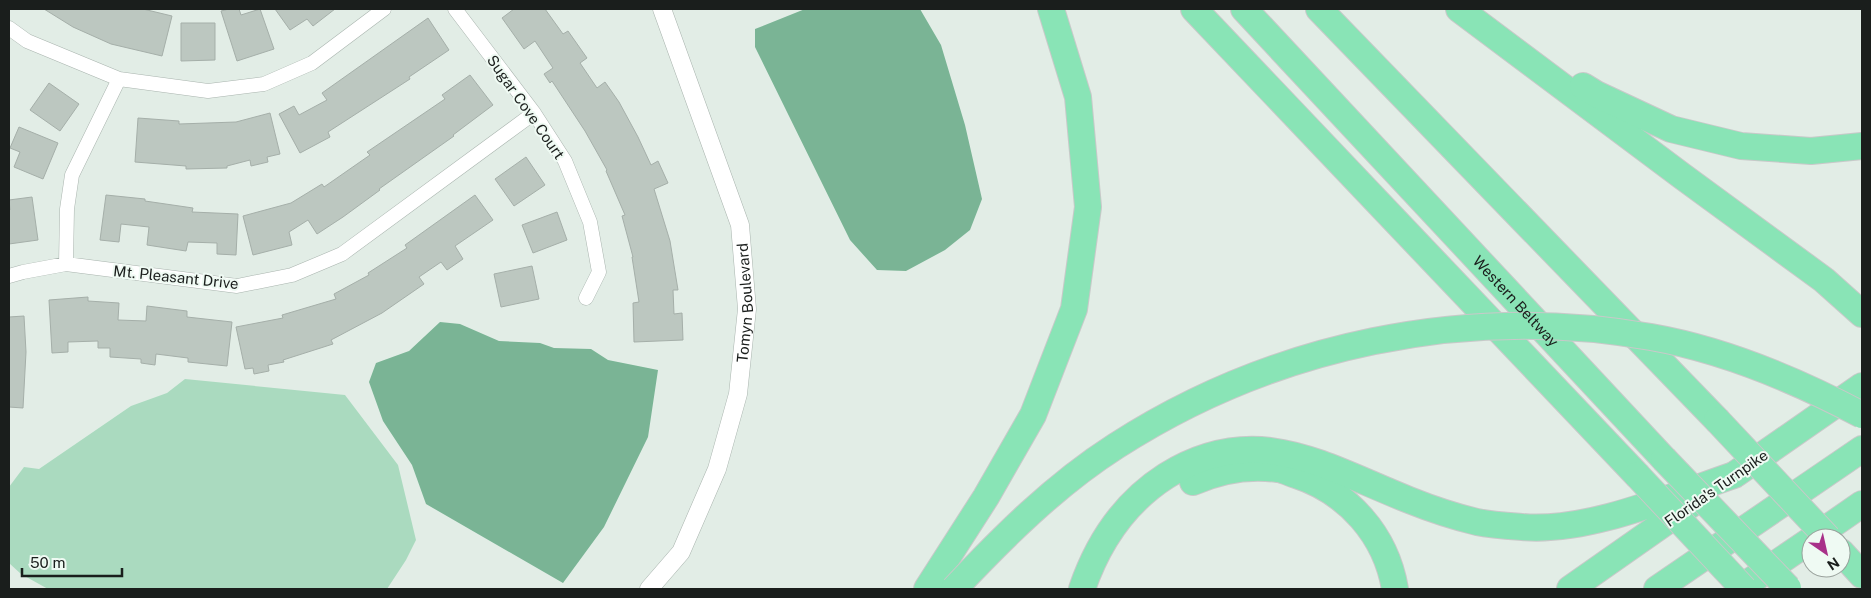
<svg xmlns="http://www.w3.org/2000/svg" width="1871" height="598" viewBox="0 0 1871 598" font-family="'Public Sans',sans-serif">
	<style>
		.green { fill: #aadabf }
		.water { fill: #7ab495 }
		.building { fill: #bcc7c0; stroke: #a5afa9 }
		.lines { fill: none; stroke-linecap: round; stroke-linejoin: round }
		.minor-casing { stroke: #a9b4ae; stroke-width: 15 }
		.tertiary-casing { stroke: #a9b4ae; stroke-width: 19 }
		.motorway-casing { stroke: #c8c9c9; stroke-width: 28 }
		.minor { stroke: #fff; stroke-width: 14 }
		.tertiary { stroke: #fff; stroke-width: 18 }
		.motorway { stroke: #89e4b6; stroke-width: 26 }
		.motorway-bridge-casing { stroke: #c8c9c9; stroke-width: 28; stroke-linecap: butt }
		.motorway-bridge { stroke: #89e4b6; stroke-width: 26 }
		.labels { text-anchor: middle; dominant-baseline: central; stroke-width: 4; stroke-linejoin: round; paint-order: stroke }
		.street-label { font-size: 15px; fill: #1a1e1c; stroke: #effaf3 }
	</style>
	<rect width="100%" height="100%" fill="#e2ede6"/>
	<path class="green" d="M185,379L345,395L398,465L416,540L406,560L387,589H48L21,574L9,563V487L24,467L39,469L131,406L167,393Z"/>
	<path class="water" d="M805,9H920L941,45L965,125L982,199L970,230L945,250L906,271L877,270L850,240L755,47V29Z
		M440,322L460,324L499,341L540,343L554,348L591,349L608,360L658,370L648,437L604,527L563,583L426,504L412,465L383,421L369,382L376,363L409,351Z"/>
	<path class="building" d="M44,9H143L172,16L162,56L111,44L73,27Z
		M229,9H239L241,15L260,9L274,49L237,61L221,11Z
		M275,9H335L313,26L307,19L290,30Z
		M514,9H545L563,34L568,31L587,58L580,63L597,88L605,82L619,102L638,137L651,165L658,161L668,183L654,189L670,241L678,290H673L674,314L682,313L683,340L634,342L633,303L639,302L632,257H633L622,216L625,215L606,171L607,170L585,131L552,81L550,83L544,74L553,68L535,41L524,49L502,18Z
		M428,18L449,50L409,77L410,79L328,132L330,137L300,153L279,114L294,106L299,115L327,100L322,93Z
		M181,23H215V60L181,61Z
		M470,75L493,105L453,135L454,136L379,189L380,190L343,217L317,234L308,220L289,232L292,245L253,255L243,216L291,203L322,184L324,187L370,155L367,152L445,99L442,95Z
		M49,83L79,104L60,131L30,110Z
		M270,113L280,154L267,157L268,162L251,166L250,160L227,166V168L186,169V166L135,162L138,118L179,121V124L236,122Z
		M19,127L58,143L43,179L14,167L20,152L10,148Z
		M526,157L545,185L514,206L495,179Z
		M106,195L145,199V201L193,208L192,212L238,214L236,255L217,254V243L188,242L186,251L147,245L149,227L121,224L119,242L100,240Z
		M475,195L493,220L455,246L463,259L447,270L441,262L419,277L424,284L382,313L331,340L333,344L283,360L284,362L268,365L269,371L254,374L253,368L245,369L236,327L283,318L282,315L336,299L334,294L369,275L368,273L407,248L405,245Z
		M32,197L38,240L9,244V210H10L9,200Z
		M557,212L567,240L533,253L522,225Z
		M532,266L539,299L501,307L494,274Z
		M88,297V301L119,303L118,320L146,321L147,306L187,311V317L232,322L227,366L188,362V358L156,354L155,365L141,363V359L110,357V348H98V341L68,342V352L52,353L49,300Z
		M24,316L26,352L23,408L9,407V317Z"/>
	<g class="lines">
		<g class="minor-casing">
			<path id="minor" d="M455,9L534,113L565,161L590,222L599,272L586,298
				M9,28L27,41L119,79L208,91L264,84L312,63L384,9
				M66,264L67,209L72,175L119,79
				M9,276L23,272L66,264L237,286L292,275L342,254L534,113"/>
		</g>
		<g class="tertiary-casing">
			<g id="tertiary">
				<path id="s1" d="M649,589L681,552L717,469L738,394L747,309L740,225L662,9"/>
			</g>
		</g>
		<g class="motorway-casing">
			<g id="motorway">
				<path d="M1194,9L1637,475"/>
				<path id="s2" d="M1244,9L1664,459"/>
				<path d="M1319,9L1717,420"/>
				<path d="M1459,9L1682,176L1824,280L1862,314"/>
				<path d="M1583,86L1596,94L1671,129L1741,146L1811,151L1862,146"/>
				<path d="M1737,473L1862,386"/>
				<path d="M1193,482C1220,470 1248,465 1278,469C1284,470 1290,473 1296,475C1348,492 1386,535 1395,589"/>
				<path d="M1813,538L1862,504"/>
				<path d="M1841,552L1862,575"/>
				<path d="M927,589L986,497L1033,415L1074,309L1088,207L1078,97L1051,9"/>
				<path d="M1082,589C1098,542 1124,503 1166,476C1256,420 1323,466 1409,500C1429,508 1456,517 1477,522C1492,525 1508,526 1522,527C1588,533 1672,496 1734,475"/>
				<path d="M1570,589L1694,502"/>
				<path d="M1657,589L1862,449"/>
				<path d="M1739,589L1811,540"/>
			</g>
		</g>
		<use href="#minor" class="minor"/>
		<use href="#tertiary" class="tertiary"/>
		<use href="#motorway" class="motorway"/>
		<g class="motorway-bridge-casing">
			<path id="motorway-bridge" d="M1717,420L1828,538
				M1664,459L1788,588
				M1637,475L1744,589
				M954,589C1003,537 1055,485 1116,446C1273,345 1466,304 1651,337C1725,350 1796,380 1862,415"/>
		</g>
		<use href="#motorway-bridge" class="motorway-bridge"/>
	</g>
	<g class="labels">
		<g class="street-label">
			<text transform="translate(526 107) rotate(55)">Sugar Cove Court</text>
			<text transform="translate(176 277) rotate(6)">Mt. Pleasant Drive</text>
			<text stroke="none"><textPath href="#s2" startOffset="399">Western Beltway</textPath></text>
			<text stroke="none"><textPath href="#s1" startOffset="309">Tomyn Boulevard</textPath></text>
			<text transform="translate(1716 488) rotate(-35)">Florida's Turnpike</text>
		</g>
	</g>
	<rect width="1871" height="598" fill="none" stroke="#1a1e1c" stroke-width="20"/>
	<g transform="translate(1826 553) rotate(146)"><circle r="24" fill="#effaf3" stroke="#9aa29d"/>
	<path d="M0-4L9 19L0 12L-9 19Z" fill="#a83189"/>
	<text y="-8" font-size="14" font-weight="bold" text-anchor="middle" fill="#1a1e1c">N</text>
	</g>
	<path d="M22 568v8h100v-8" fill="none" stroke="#1a1e1c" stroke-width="2.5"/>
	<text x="30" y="568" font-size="15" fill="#1a1e1c" stroke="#effaf3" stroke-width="4" paint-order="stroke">50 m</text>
</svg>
